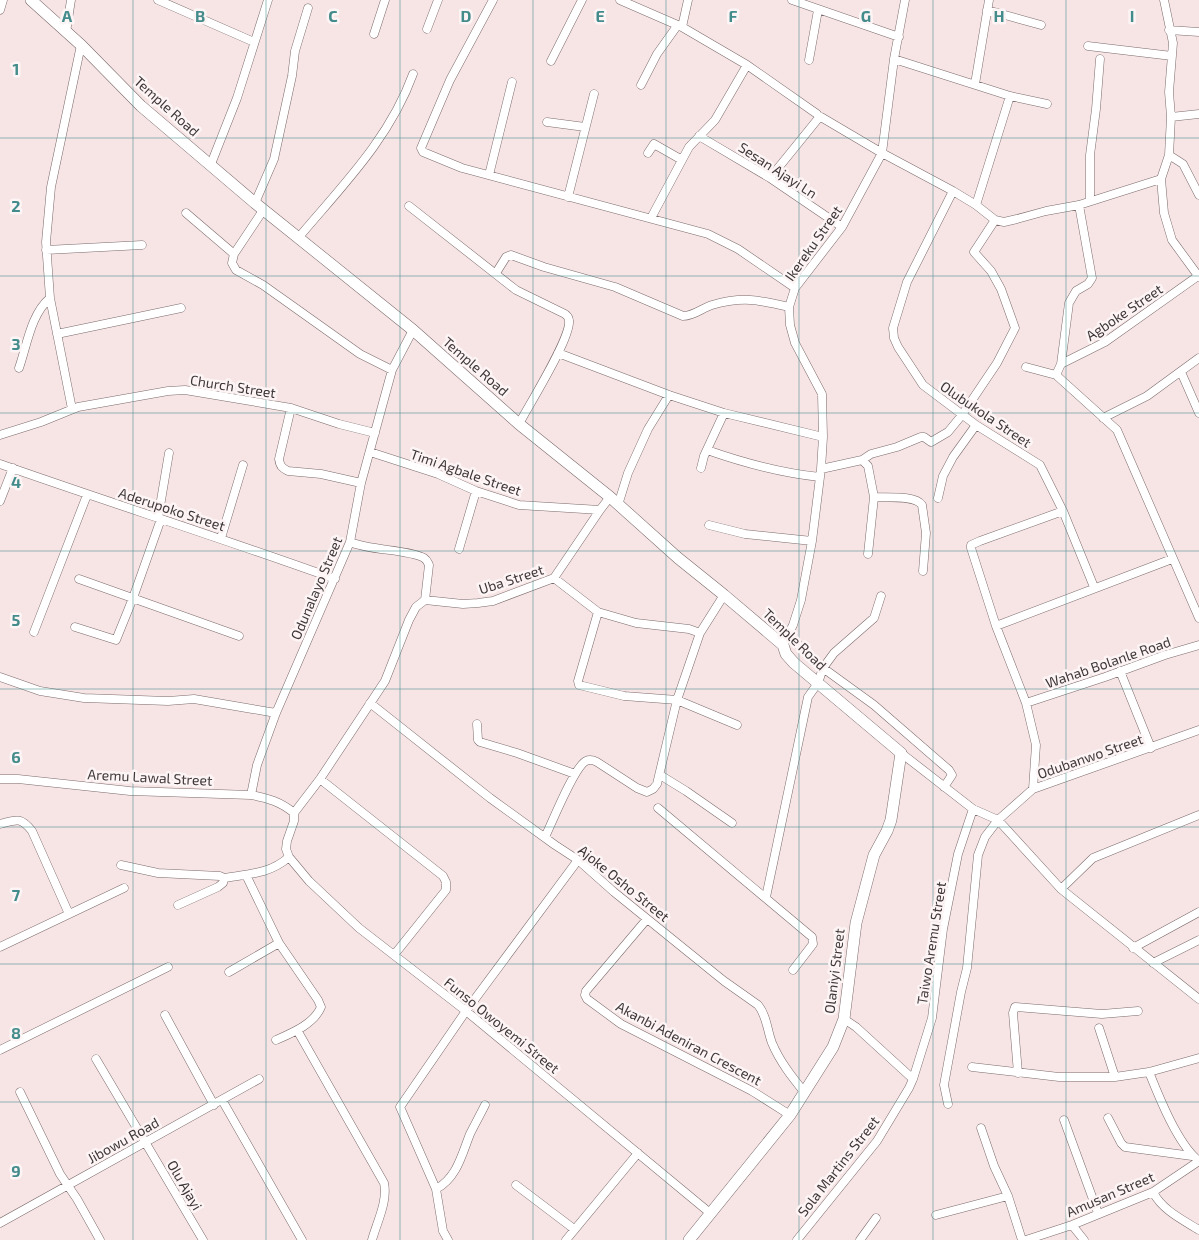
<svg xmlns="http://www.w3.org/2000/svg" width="1199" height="1240" viewBox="0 0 1199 1240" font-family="'Exo 2',sans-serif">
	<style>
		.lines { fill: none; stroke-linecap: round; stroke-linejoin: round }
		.street-casing { stroke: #7c6b6c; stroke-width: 9 }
		.secondary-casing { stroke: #7c6b6c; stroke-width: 12 }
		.street { stroke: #fff; stroke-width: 8 }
		.secondary { stroke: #fff; stroke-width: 11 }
		.grid { fill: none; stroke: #448c8b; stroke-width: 1; stroke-opacity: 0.55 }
		.labels { text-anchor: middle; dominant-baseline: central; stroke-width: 5; stroke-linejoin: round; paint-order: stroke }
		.street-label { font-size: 14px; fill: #3f3838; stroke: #fdf5f5 }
		.grid-label { font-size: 16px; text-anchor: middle; font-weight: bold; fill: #448c8b; stroke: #fdf5f5; stroke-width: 5; stroke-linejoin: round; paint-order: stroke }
	</style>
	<rect width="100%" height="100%" fill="#f7e4e5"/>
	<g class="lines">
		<g class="street-casing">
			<path id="street" d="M158,0L254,42
				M493,0L450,80L421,148L423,152L462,168L708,234L738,249L795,288
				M620,0L682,27L747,65L817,114
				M792,0L899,37
				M1164,0L1173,43L1169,92L1171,117
				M0,10L3,0
				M987,10L1041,25
				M682,27L688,0
				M427,29L438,0
				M1169,30L1199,32
				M66,32L71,0
				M374,34L385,0
				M1088,46L1172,56
				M894,59L1010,96L1047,104
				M809,60L818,10
				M551,61L582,0
				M975,84L989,0
				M641,85L657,54L677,26
				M821,117L882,153L953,191L976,205L995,220L1004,222L1017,219L1046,211L1079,205L1161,179L1169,155L1171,117L1199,114
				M547,122L585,127
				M699,136L770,178L842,227
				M648,153L654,144L682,160
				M1169,155L1183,164L1199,195
				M211,164L237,98L268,0
				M489,175L512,82
				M770,178L817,120
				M1161,179L1164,213L1172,240L1199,277
				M953,191L907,282L893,328L894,338L898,347L923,385L976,425L1040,465L1063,511L1094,587
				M568,197L594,94
				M1090,200V155L1096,109L1100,59
				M255,203L274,159L292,76L295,51L308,8
				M976,205L1010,96
				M409,206L516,290L565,314C568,317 569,317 569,321C571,338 529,405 519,424
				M264,209L234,254L232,263L236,270L263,285L360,354L392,370
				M186,213L234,254
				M651,218L689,147L715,120L747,65
				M299,237C342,186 390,138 413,74
				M46,250L142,245
				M496,273L506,257L511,255L544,267L615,287L683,316C694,316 702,308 712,305C743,296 759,300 789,307
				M57,334L181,308
				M558,353L669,395L724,413L823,437
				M1061,364L1105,342L1198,276
				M1026,367L1056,375L1117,430L1199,618
				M19,368C27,345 31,314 50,298
				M1181,372L1199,413
				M1056,375L1061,364L1069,303L1076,291L1088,284L1092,278L1079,205
				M291,408L279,459C280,466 282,468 288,471L321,474L361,483
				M72,409L50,298L46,242L51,187L81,45
				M1103,418L1147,396L1199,358
				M0,435L41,422L78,407L168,391L185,390L291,408L339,424L375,433
				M707,450C744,463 781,473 820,477
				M370,452L438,474L476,491L519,505L600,510L610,497
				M862,460L871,454L897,447L921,437H924L931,442L948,432L962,415L997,363L1015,328L1001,289L991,271L974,252L995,220
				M0,464C111,503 224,539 335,579
				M701,468L704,456L724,413
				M821,469L862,460L868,466L874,497L868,554
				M874,497C887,498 915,495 922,505L926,533L923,571
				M938,498L943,476L953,457L976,425
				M0,501L13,468
				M618,505L628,473L648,429L669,395
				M158,518L169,453
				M709,525L745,534L812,541
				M221,538L243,465
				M350,542C371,551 407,549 424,558C427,560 427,561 429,565L425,600L416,607L409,620L385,681L320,779L294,813V821L287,841L286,849L289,857L309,881L359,928L466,1011L710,1213
				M459,549L476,491
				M554,578L598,612L636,623L689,629L700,633
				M79,579L239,636
				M425,600L463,604L478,603L493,601L554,578L600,510
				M598,612L578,681L579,685L624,696L677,700L737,725
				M996,626L1172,559
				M75,627L116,640L133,598L161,519
				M34,632L87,495
				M788,635L823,668L874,705L949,770L952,775L944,787
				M783,645L793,625L801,600L812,541L821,469L823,437L822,394L795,343L790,325L789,307L795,288L842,227L882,153L894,59L905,0
				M1120,671L1151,748
				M0,677L40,691L84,698L168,701L194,699L276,713
				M370,703L490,798L555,845L578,860L614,892L724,981L758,1005C767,1016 767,1030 772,1043C780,1062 792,1077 805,1093
				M1026,703L1105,677L1165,655L1199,645
				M477,724L478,740L480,742L517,753L575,774
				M901,753L973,809L998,820L1061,889L1199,999
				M660,775L686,791L732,823
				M0,779H18L130,791L251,795C268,798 281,802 294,813
				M320,779L443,876L446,882V890L394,955
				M1033,789L1036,745L1026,703L996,626L971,548V545L980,541L1063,511
				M251,795L257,765L276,713L350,542L361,483L392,370L413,330
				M658,808L812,937L813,944L793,970
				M0,824C16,820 20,816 32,831L69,914
				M545,837C552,823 574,767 586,761C590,759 593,760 597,762L637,788L647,792L653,789L657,784L677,700L700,633L724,595
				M121,865L158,873L220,876L224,878
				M246,875L279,943L318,1000L321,1007C314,1024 292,1033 276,1040
				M1061,889L1093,858L1199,815
				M766,897L808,697L818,683L823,668L834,653L874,618L881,596
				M178,905L218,887L223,883L224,878C249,874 270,874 289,857
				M647,919L586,991L585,995L587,999L621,1024L752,1091L790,1115
				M0,947L124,888
				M1133,948L1199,912
				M1153,963L1199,940
				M229,972L279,943
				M165,1015L214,1105
				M844,1019L856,1027L913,1079
				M1099,1028L1115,1077
				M297,1030L384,1183C388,1201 377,1222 372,1240
				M0,1050L168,967
				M96,1059L203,1240
				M972,1067L1059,1077H1115L1149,1072L1199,1058
				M1149,1072C1159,1097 1178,1145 1199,1161
				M1018,1073L1013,1013L1015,1007L1102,1014L1138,1011
				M20,1092L60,1174L77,1199L100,1240
				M222,1100L302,1240
				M948,1104L944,1085L961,992L967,968L978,855L985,837L998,820L1033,789L1199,730
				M1108,1118L1121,1143L1125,1147L1192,1156
				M1064,1120L1098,1213
				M981,1128L994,1166L1008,1196L1022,1240
				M516,1185L574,1229
				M436,1189C457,1178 462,1154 470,1134C475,1124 480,1115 485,1105
				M1153,1192C1162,1210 1183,1220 1199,1230
				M936,1215L1008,1196
				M0,1223L259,1079
				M1072,1225L1084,1240
				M448,1240L443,1231L436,1189L400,1107L466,1011L578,860
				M566,1240L638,1153
				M797,1240L877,1141L909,1088L913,1079L932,1018L943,929L958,854L973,809
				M860,1240L876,1218
				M1026,1240L1072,1225L1153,1192L1199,1161"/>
		</g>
		<g class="secondary-casing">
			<path id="secondary" d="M31,0L81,45L141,106L255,203L413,330L519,424L610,497L678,558L724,595L783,645L786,654L794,663L901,753L891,820L887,831L874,855L856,923L844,1019L833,1047L790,1115L689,1240"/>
		</g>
		<use href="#street" class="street"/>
		<use href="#secondary" class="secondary"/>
	</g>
	<path class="grid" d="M133,0V1240M266,0V1240M400,0V1240M533,0V1240M666,0V1240M799,0V1240M933,0V1240M1066,0V1240M0,138H1199M0,276H1199M0,413H1199M0,551H1199M0,689H1199M0,827H1199M0,964H1199M0,1102H1199"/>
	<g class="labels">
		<g class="street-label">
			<text transform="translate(167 106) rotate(42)">Temple Road</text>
			<text transform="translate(778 170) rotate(33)">Sesan Ajayi Ln</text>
			<text transform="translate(813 243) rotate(-55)">Ikereku Street</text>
			<text transform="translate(1124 312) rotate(-34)">Agboke Street</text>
			<text transform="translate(476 366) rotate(41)">Temple Road</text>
			<text transform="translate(233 386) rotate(9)">Church Street</text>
			<text transform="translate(986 414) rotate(34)">Olubukola Street</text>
			<text transform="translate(466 472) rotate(19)">Timi Agbale Street</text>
			<text transform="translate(172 509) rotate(18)">Aderupoko Street</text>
			<text transform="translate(511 579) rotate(-18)">Uba Street</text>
			<text transform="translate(316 588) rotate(-67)">Odunalayo Street</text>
			<text transform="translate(795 639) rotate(44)">Temple Road</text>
			<text transform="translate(1108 662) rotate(-19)">Wahab Bolanle Road</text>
			<text transform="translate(1090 756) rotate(-19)">Odubanwo Street</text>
			<text transform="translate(150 777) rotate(3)">Aremu Lawal Street</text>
			<text transform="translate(624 883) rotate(39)">Ajoke Osho Street</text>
			<text transform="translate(931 943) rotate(-81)">Taiwo Aremu Street</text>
			<text transform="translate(834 971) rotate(-83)">Olaniyi Street</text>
			<text transform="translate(502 1025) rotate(39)">Funso Owoyemi Street</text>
			<text transform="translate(689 1043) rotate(28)">Akanbi Adeniran Crescent</text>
			<text transform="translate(123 1140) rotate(-29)">Jibowu Road</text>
			<text transform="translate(838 1166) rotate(-52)">Sola Martins Street</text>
			<text transform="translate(185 1185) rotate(60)">Olu Ajayi</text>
			<text transform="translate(1110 1194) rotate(-23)">Amusan Street</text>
		</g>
	</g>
	<g class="grid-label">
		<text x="67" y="22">A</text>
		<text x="200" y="22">B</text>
		<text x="333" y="22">C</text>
		<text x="466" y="22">D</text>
		<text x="600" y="22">E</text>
		<text x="733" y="22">F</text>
		<text x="866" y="22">G</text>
		<text x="999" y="22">H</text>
		<text x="1132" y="22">I</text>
		<text x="16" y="75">1</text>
		<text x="16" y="212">2</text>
		<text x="16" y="350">3</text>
		<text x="16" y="488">4</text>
		<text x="16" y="626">5</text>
		<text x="16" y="763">6</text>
		<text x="16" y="901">7</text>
		<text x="16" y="1039">8</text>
		<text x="16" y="1177">9</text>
	</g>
</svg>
